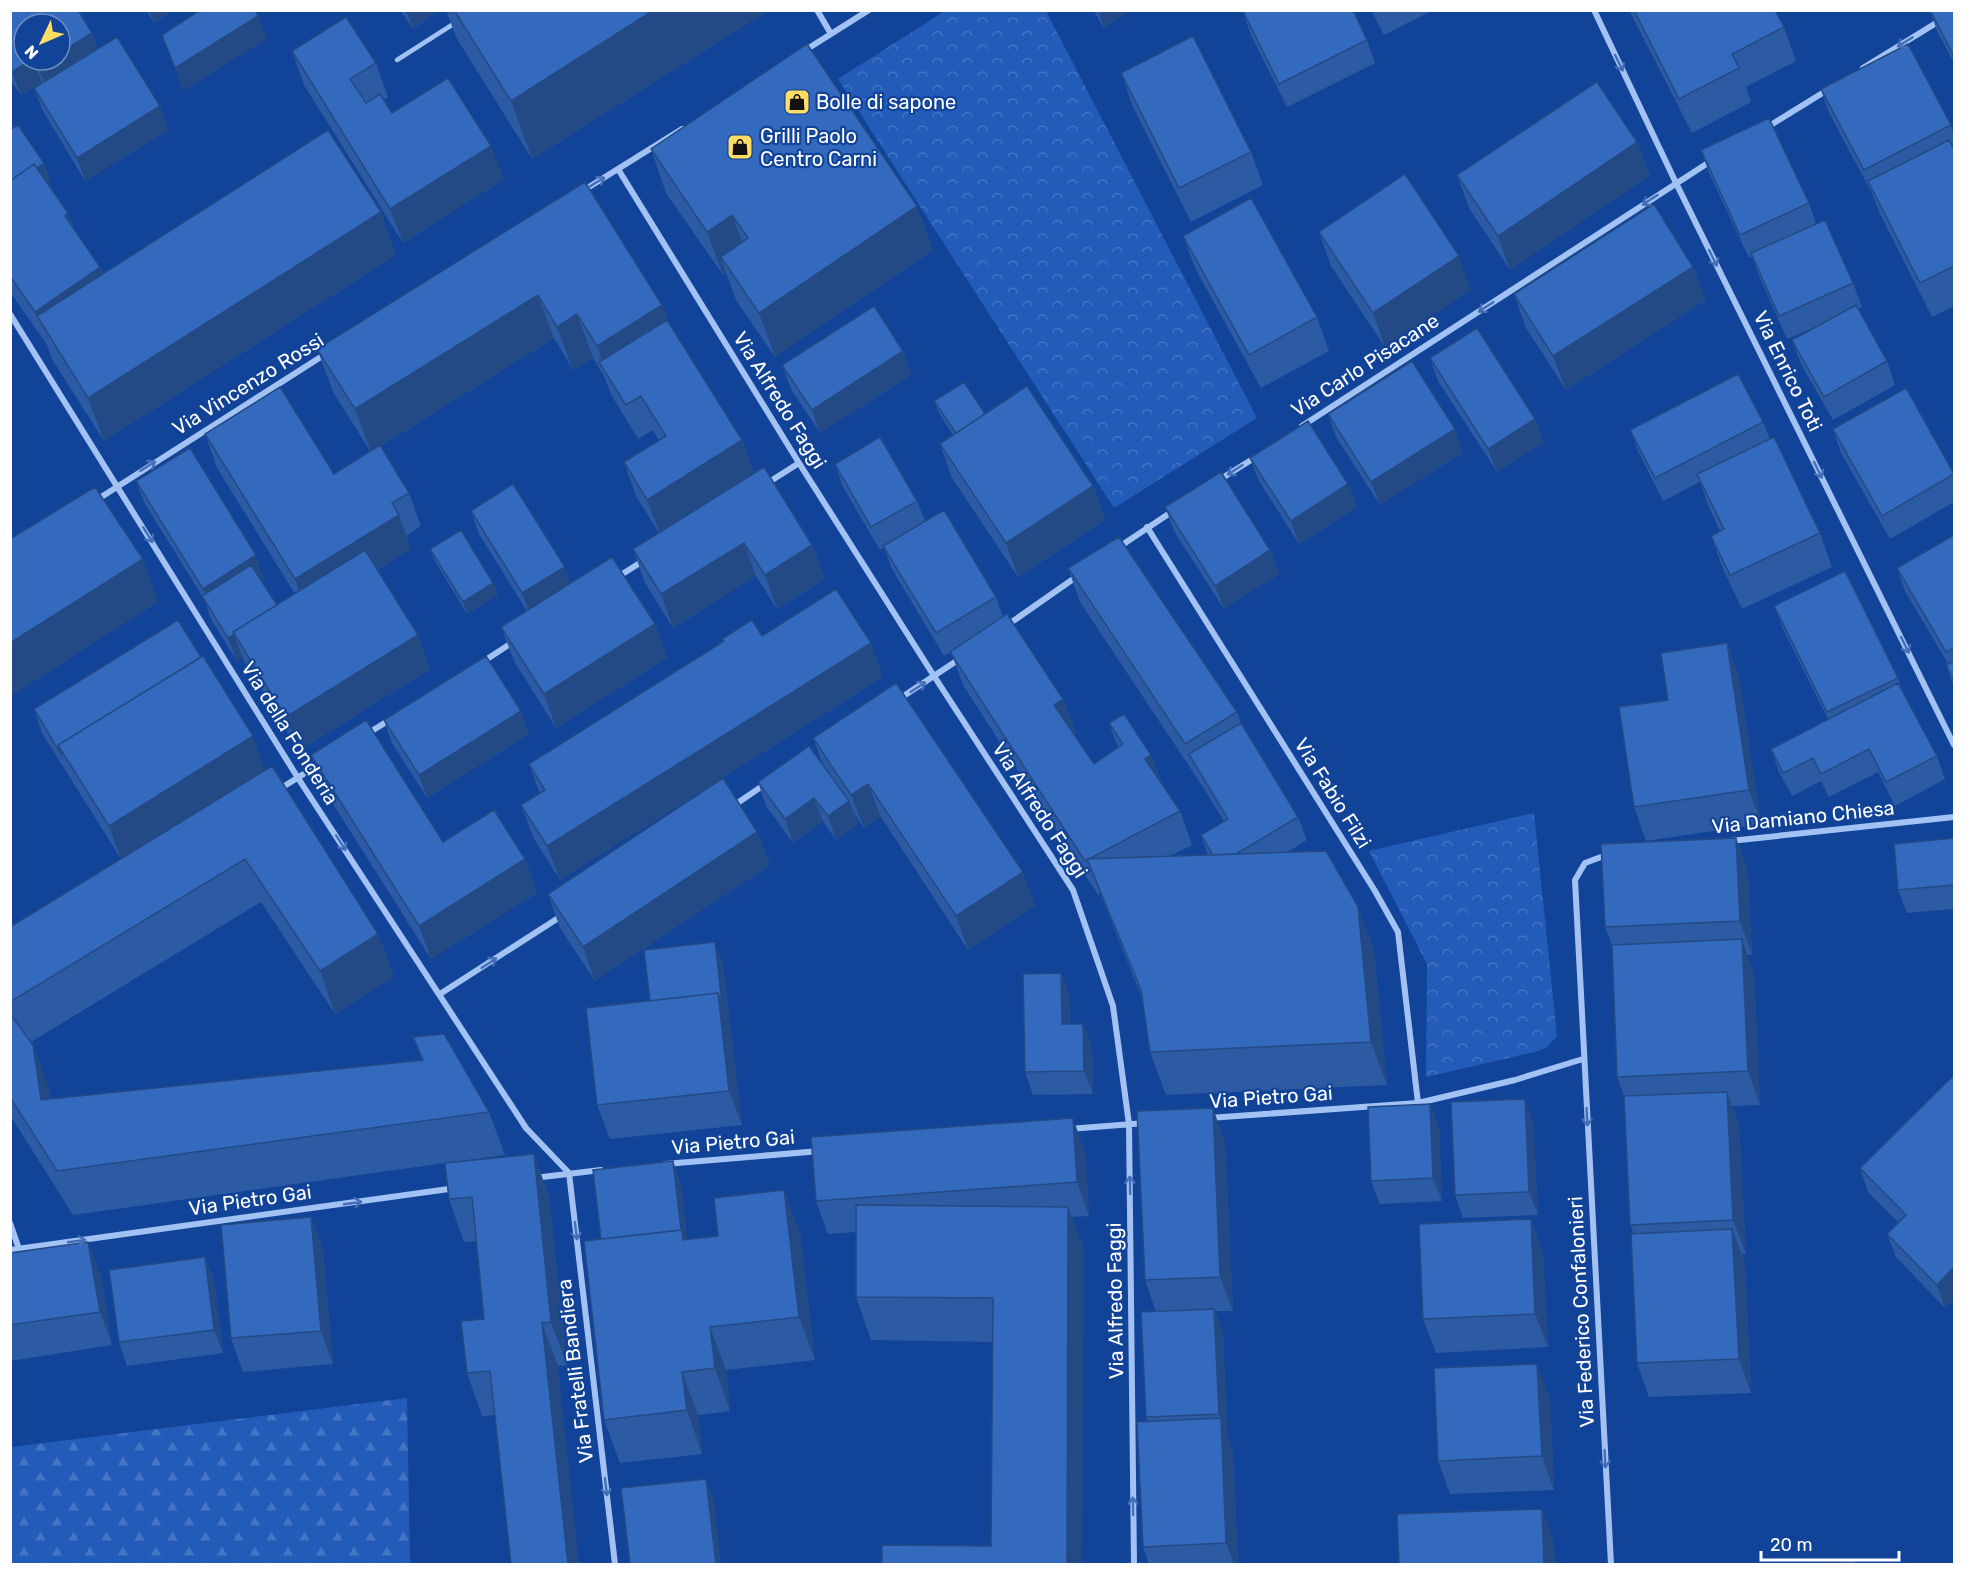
<svg xmlns="http://www.w3.org/2000/svg" width="1965" height="1575" viewBox="0 0 1965 1575" font-family="Rubik,sans-serif">
	<style>
		.forest { fill: url(#forest-firs) }
		.park { fill: url(#park-crowns) }
		.lines { fill: none; stroke-linecap: round; stroke-linejoin: round }
		.lane { stroke: #a2c2f4; stroke-width: 4.5 }
		.street { stroke: #a2c2f4; stroke-width: 6 }
		.wall { fill: #2d5ba3 }
		.shaded-wall { fill: #244a85 }
		.building { fill: #346abe; stroke: #244a85; stroke-width: 1.5 }
		.oneway { stroke: #446fb8 }
		.labels { text-anchor: middle; dominant-baseline: central; stroke-width: 4.5; stroke-linejoin: round; paint-order: stroke }
		.poi-label { font-size: 20px; fill: #fff; stroke: #114398; text-anchor: start }
		.street-label { font-size: 20px; fill: #fff; stroke: #114398 }
	</style>
	<defs>
		<pattern id="forest-firs" width="22" height="20" patternUnits="userSpaceOnUse" patternTransform="scale(1.5)"><rect width="22" height="20" fill="#235cb8"/><path d="M5 1l3.5 6h-7zM16 11l3.5 6h-7z" fill="#4474c3"/></pattern>
		<pattern id="park-crowns" width="20" height="18" patternUnits="userSpaceOnUse" patternTransform="scale(1.5)"><rect width="20" height="18" fill="#235cb8"/><path d="M2 6a3 3 0 1 1 6 0M12 15a3 3 0 1 1 6 0" fill="none" stroke="#4474c3"/></pattern>
	</defs>
	<rect width="100%" height="100%" fill="#114398"/>
	<path class="forest" d="M407,1398L410,1564H11V1447Z"/>
	<path class="park" d="M945,11H1046L1257,418L1114,508L838,79Z
		M1534,813L1557,1036L1546,1048L1535,1052L1426,1077L1427,964L1369,851Z"/>
	<g class="lines">
		<path class="lane" d="M397,60L455,23"/>
		<path class="street" d="M817,10L831,34
			M1594,10L1676,183L1954,745
			M804,51L869,10
			M1863,68L1954,12
			M1766,128L1829,89
			M618,169L799,463L934,676L1073,890L1113,1006L1129,1124L1134,1564
			M581,192L682,129
			M10,314L298,778L526,1128L569,1173
			M1302,426L1711,161
			M1219,480L1256,457
			M766,484L799,463
			M95,501L327,353
			M1147,527L1375,891L1398,932L1418,1103
			M1116,549L1173,511
			M616,578L643,561
			M1006,626L1079,575
			M481,663L513,642
			M899,699L961,658
			M367,734L391,719
			M278,790L323,762
			M733,806L764,785
			M1730,841L1954,817
			M1609,854L1585,863L1575,880L1611,1564
			M440,994L563,915
			M1209,1118L1418,1103L1515,1080L1583,1059
			M1069,1129L1145,1123
			M665,1164L820,1151
			M569,1173L615,1564
			M534,1178L601,1170
			M10,1223L19,1249
			M10,1250L456,1188"/>
	</g>
	<path class="wall" d="M10,10L98,49L169,130L85,181L43,111L34,88L42,83V82L21,95L10,80Z
		M146,10H173L154,23Z
		M400,10H439L413,29Z
		M446,10H769L532,159L456,37Z
		M1093,10H1131L1104,28Z
		M1371,10H1433L1384,35Z
		M1629,10H1775L1784,27L1796,61L1746,87L1751,102L1692,133Z
		M1930,10H1954V63L1937,31Z
		M1243,11L1367,40L1375,63L1287,107L1251,35Z
		M292,51L376,63L388,97L384,100L392,113L504,179L403,243L304,85Z
		M1121,73L1251,152L1263,185L1191,222L1133,107Z
		M1821,89L1951,125L1954,135V306L1932,317L1880,214L1872,193L1829,113Z
		M10,130L52,186L51,188L68,213L75,230L100,267L103,274L396,255L104,441L52,359L47,345L10,292Z
		M1637,142L1650,176L1510,270L1469,208L1457,175Z
		M651,149L933,250L775,357L736,300L726,273L723,275L666,193Z
		M1701,150L1809,203L1816,224L1853,283L1862,307L1858,308L1887,361L1895,385L1833,420L1801,364L1792,340L1820,325L1787,339L1759,276L1752,257L1749,258L1709,173Z
		M585,182L662,305L668,321L742,440L754,473L812,545L825,579L777,609L756,576L673,628L645,583L633,549L659,533L636,496L624,462L659,440L653,430L638,439L612,396L604,376L593,358L573,370L554,338L381,446L409,493L421,526L406,536L411,549L378,570L430,669L299,751L246,666L243,658L237,661L211,619L204,599L145,504L136,481L264,579L261,581L277,605L295,594L217,468L205,434L334,474L370,451L333,392L317,349Z
		M1319,232L1471,290L1385,347L1331,266Z
		M1183,236L1317,317L1329,351L1261,388L1196,270Z
		M1693,267L1706,300L1566,390L1526,328L1514,294Z
		M903,351L911,375L820,433L791,389L782,365Z
		M1430,358L1535,419L1543,443L1497,472L1438,381Z
		M934,401L985,414L1093,486L1105,520L1018,577L952,478L940,444L953,435L939,413Z
		M1328,414L1463,452L1380,505L1336,437Z
		M1763,422L1770,439L1820,533L1832,567L1742,609L1723,569L1711,536L1720,531L1709,508L1700,482L1663,501L1639,453L1630,430Z
		M1833,429L1954,473V502L1890,539L1841,453Z
		M1250,458L1348,484L1357,507L1299,544L1259,481Z
		M835,464L917,501L925,521L996,597L1003,617L1063,699L1076,733L1074,734L1094,764L1118,748L1109,723L1151,755L1162,785L1180,811L1192,845L1170,856L1208,855L1201,835L1224,821L1197,778L1080,602L1068,568L1237,712L1241,723L1298,817L1307,840L1286,853L1358,907L1374,951L1387,1085L1166,1095L1150,1052L1142,998L1100,893L1098,895L963,685L951,652L944,656L892,569L884,548L880,550L843,487Z
		M1165,507L1270,550L1279,574L1224,609L1174,531Z
		M471,511L571,583L655,624L667,658L556,728L514,661L501,627L527,611L479,534Z
		M1954,535V687L1946,665L1948,664L1905,591L1897,568Z
		M430,549L493,583L498,595L467,614L435,561Z
		M1774,606L1898,678L1905,697L1937,756L1945,779L1895,806L1878,772L1829,797L1821,781L1792,796L1779,772L1771,749L1828,719L1783,629Z
		M762,636L883,677L560,880L534,839L521,805L540,794L529,764Z
		M1727,643L1739,677L1761,824L1646,841L1634,807L1668,700Z
		M34,709L265,770L378,934L394,977L335,1014L261,902L31,1042L49,1089L51,1099L422,1060L413,1037L489,1112L505,1155L445,1163L534,1154L549,1197L567,1365L558,1366L495,1415L482,1416L467,1373L484,1319L476,1241L464,1242L449,1199L445,1163L73,1215L10,1115V927L121,859L42,733Z
		M384,720L529,734L427,798L392,743Z
		M813,738L1035,906L968,950L881,817L864,828L854,813L858,824L836,840L823,821L793,843L766,806L758,782L823,765Z
		M311,755L443,842L525,859L537,893L431,959L323,788Z
		M757,832L770,865L595,981L560,928L548,894Z
		M1736,838L1748,872L1752,955H1747L1754,973L1760,1105L1732,1106L1739,1125L1746,1254H1742L1745,1263L1751,1393L1649,1397L1637,1363L1634,1234L1630,1225L1624,1096L1617,1077L1612,945L1605,927Z
		M1954,838V909L1907,913L1898,890Z
		M723,965L742,1125L610,1139L597,1105L650,1001Z
		M1061,973L1069,996L1070,1024H1083L1092,1047L1093,1094L1033,1095L1025,1072Z
		M1954,1075V1299L1945,1308L1896,1257L1887,1234L1899,1223L1868,1192L1860,1168Z
		M1533,1122L1538,1215L1463,1218L1455,1195Z
		M1439,1128L1442,1201L1380,1204L1371,1181Z
		M1225,1142L1233,1311H1215L1223,1332L1227,1436L1233,1452L1238,1564H1149L1143,1547L1148,1421L1146,1417L1156,1312L1145,1280Z
		M1085,1152L1089,1216L1072,1217L1084,1250L993,1342L871,1340L856,1297V1232L828,1234L816,1201Z
		M681,1184L687,1239L800,1233L815,1360L726,1370L730,1411L698,1415L702,1454L620,1463L604,1420L601,1239Z
		M311,1217L323,1250L333,1364L243,1372L231,1338Z
		M1531,1219L1543,1253L1548,1347L1436,1353L1423,1319Z
		M10,1253L101,1275L112,1345L10,1361Z
		M205,1257L214,1280L223,1353L127,1366L119,1342Z
		M1550,1398L1554,1490L1450,1494L1438,1461Z"/>
	<path class="shaded-wall" d="M149,10H173L154,23Z
		M181,10H189L183,14Z
		M406,10H439L413,29Z
		M654,10H769L532,159L511,101Z
		M1098,10H1131L1104,28Z
		M258,16L267,39L183,91L175,68Z
		M92,33L101,56L47,90L38,67L49,60H60V53Z
		M31,60H34L42,82L21,95L12,72Z
		M160,106L169,130L85,181L77,158Z
		M1637,142L1650,176L1510,270L1498,236Z
		M491,146L504,179L403,243L390,209Z
		M44,163L52,186L10,214V185Z
		M917,206L933,250L775,357L759,313Z
		M381,212L396,255L104,441L88,398Z
		M68,213L81,247L65,216Z
		M732,215L748,258L721,257L726,273L723,275L707,232Z
		M1459,256L1471,290L1385,347L1373,313Z
		M100,267L113,300L37,317L35,312Z
		M1693,267L1706,300L1566,390L1553,356Z
		M538,295L554,338L371,452L355,409Z
		M662,305L678,349L608,376L597,346Z
		M577,314L593,358L573,370L557,327Z
		M903,351L911,375L820,433L812,410Z
		M1535,419L1543,443L1497,472L1488,449Z
		M1455,429L1463,452L1380,505L1371,482Z
		M742,440L755,474L660,534L647,500Z
		M1348,484L1357,507L1299,544L1291,521Z
		M1093,486L1105,520L1018,577L1006,543Z
		M399,515L411,549L307,613L295,579Z
		M744,543L756,576L673,628L661,594Z
		M812,545L825,579L777,609L765,575Z
		M1270,550L1279,574L1224,609L1215,586Z
		M256,555L264,579L212,612L203,589Z
		M143,559L158,602L10,697V643Z
		M565,567L573,590L531,617L522,593Z
		M493,583L498,595L467,614L463,602Z
		M655,624L667,658L556,728L544,694Z
		M234,635L243,658L237,661L228,638Z
		M418,635L430,669L299,751L286,717Z
		M871,643L883,677L560,880L547,846Z
		M1727,643L1739,677L1761,824L1749,790Z
		M1063,699L1076,733L1067,739L1054,705Z
		M521,711L529,734L427,798L419,775Z
		M253,736L265,770L121,859L109,826Z
		M1151,755L1163,789L1145,759Z
		M868,784L881,817L864,828L851,795Z
		M814,798L823,821L793,843L785,819Z
		M849,801L858,824L836,840L828,816Z
		M757,832L770,865L595,981L583,947Z
		M1736,838L1748,872L1752,955L1740,921Z
		M525,859L537,893L431,959L419,926Z
		M1023,872L1035,906L968,950L956,916Z
		M1358,907L1374,951L1387,1085L1371,1042Z
		M378,934L394,977L335,1014L320,971Z
		M1742,939L1754,973L1760,1105L1748,1071Z
		M715,942L723,965L742,1125L729,1091L718,993Z
		M1061,973L1069,996L1070,1047L1062,1024Z
		M1083,1024L1092,1047L1093,1094L1084,1071Z
		M33,1045L49,1089L57,1143L41,1100Z
		M1727,1092L1739,1125L1746,1254L1733,1220Z
		M1525,1099L1533,1122L1538,1215L1529,1192Z
		M1430,1104L1439,1128L1442,1201L1433,1178Z
		M1213,1108L1225,1142L1233,1311L1220,1277Z
		M1073,1118L1085,1152L1089,1216L1077,1182Z
		M534,1154L549,1197L567,1365L551,1322Z
		M673,1161L681,1184L688,1246L698,1273L681,1233Z
		M784,1190L800,1233L815,1360L799,1317Z
		M1068,1207L1084,1250L1082,1564H1067Z
		M311,1217L323,1250L333,1364L321,1331Z
		M1531,1219L1543,1253L1548,1347L1535,1314Z
		M1732,1229L1745,1263L1751,1393L1739,1359Z
		M88,1242L101,1275L112,1345L100,1312Z
		M205,1257L214,1280L223,1353L214,1330Z
		M1954,1267V1299L1945,1308L1937,1285Z
		M1214,1309L1223,1332L1227,1436L1233,1452L1238,1564H1234L1226,1543L1221,1419L1219,1414Z
		M542,1323L558,1366L579,1564H568Z
		M710,1327L726,1370L730,1411L715,1368Z
		M1537,1364L1550,1398L1554,1490L1542,1456Z
		M682,1372L698,1415L702,1454L687,1410Z
		M706,1479L714,1502L721,1564H716Z
		M1542,1509L1554,1542L1555,1564H1544Z"/>
	<path class="building" d="M10,10H78L92,33L60,53V24H24V60H31L12,72L10,69Z
		M200,10H255L258,16L175,68L162,35Z
		M454,10H654L511,101Z
		M1244,10H1353L1367,40L1279,84L1243,11Z
		M1634,10H1775L1784,27L1732,54L1739,68L1679,99Z
		M1930,10H1954V56Z
		M346,17L376,63L350,79L366,103L380,94L392,113L448,78L491,146L390,209L292,51Z
		M1193,36L1251,152L1179,188L1121,73Z
		M117,37L160,106L77,158L34,88Z
		M807,44L917,206L759,313L721,257L748,238L732,215L707,232L651,149Z
		M1908,44L1951,125L1864,170L1821,89Z
		M34,60H49L38,67Z
		M1597,82L1637,142L1498,236L1457,175Z
		M1769,118L1809,203L1740,235L1701,150Z
		M18,125L44,163L37,168L34,164L10,181V130Z
		M328,130L381,212L88,398L37,316Z
		M1949,140L1954,150V266L1920,283L1868,181Z
		M34,164L68,213L65,216L100,267L35,312L10,276V181Z
		M1405,174L1459,256L1373,313L1319,232Z
		M585,182L662,305L597,346L577,314L557,327L538,295L355,409L317,349Z
		M1251,198L1317,317L1249,355L1183,236Z
		M1654,204L1693,267L1553,356L1514,294Z
		M1825,220L1853,283L1779,316L1751,253Z
		M1856,305L1887,361L1824,397L1792,340Z
		M874,306L903,351L812,410L782,365Z
		M667,320L742,440L647,500L624,462L666,436L641,396L626,405L599,362Z
		M1477,328L1535,419L1488,449L1430,358Z
		M1412,361L1455,429L1371,482L1328,414Z
		M1738,374L1763,422L1655,478L1630,430Z
		M964,382L985,414L956,433L934,401Z
		M1027,386L1093,486L1006,543L940,444Z
		M280,387L334,474L380,445L409,493L392,503L399,515L295,579L205,434Z
		M1906,388L1954,474L1882,516L1833,429Z
		M1308,421L1348,484L1291,521L1250,458Z
		M880,437L917,501L871,527L835,464Z
		M1774,437L1820,533L1730,575L1711,536L1724,529L1697,474Z
		M190,448L256,555L203,589L136,481Z
		M764,467L812,545L765,575L744,543L661,594L633,549Z
		M1221,472L1270,550L1215,586L1165,507Z
		M513,484L565,567L522,593L471,511Z
		M95,487L143,559L10,643V539Z
		M944,510L996,597L936,633L883,546Z
		M461,530L493,583L463,602L430,549Z
		M1954,535V648L1946,652L1897,568Z
		M1119,537L1237,712L1185,744L1068,568Z
		M365,550L418,635L286,717L233,632Z
		M612,557L655,624L544,694L501,627Z
		M251,565L277,605L233,632L235,634L228,638L202,596Z
		M1845,571L1898,678L1827,712L1774,606Z
		M836,589L871,643L547,846L521,805L545,790L529,764L724,641L722,639L752,620L762,636Z
		M1007,614L1063,699L1054,705L1094,764L1123,744L1109,723L1124,714L1151,755L1145,759L1180,811L1085,861L950,652Z
		M178,620L201,657L58,745L62,756L34,709Z
		M1727,643L1749,790L1634,807L1619,707L1668,700L1661,653Z
		M203,656L253,736L109,826L58,745Z
		M486,656L521,711L419,775L384,720Z
		M1954,661V680L1946,665Z
		M896,683L1023,872L956,916L868,784L851,795L813,738Z
		M1898,683L1937,756L1886,782L1869,749L1821,774L1813,758L1783,773L1771,749Z
		M366,720L443,842L494,810L525,859L419,926L311,755Z
		M1241,723L1298,817L1236,854L1213,855L1201,835L1228,819L1189,754Z
		M809,746L849,801L828,816L814,798L785,819L758,782Z
		M272,766L378,934L320,971L245,859L10,1002V927Z
		M723,778L757,832L583,947L548,894Z
		M1736,838L1740,921L1605,927L1601,844Z
		M1954,838V885L1898,890L1894,844Z
		M1326,851L1358,907L1371,1042L1150,1052L1141,990L1087,859Z
		M1742,939L1748,1071L1617,1077L1612,945Z
		M715,942L722,1004L718,993L650,1001L644,950Z
		M1061,973L1062,1024H1083L1084,1071L1025,1072L1023,974Z
		M718,993L729,1091L597,1105L586,1008Z
		M10,1014L33,1045L41,1100L423,1060L413,1037L444,1034L489,1112L57,1171L10,1097Z
		M1954,1075V1267L1937,1285L1887,1234L1906,1215L1860,1168Z
		M1727,1092L1733,1220L1630,1225L1624,1096Z
		M1525,1099L1529,1192L1455,1195L1451,1102Z
		M1430,1104L1433,1178L1371,1181L1368,1107Z
		M1213,1108L1220,1277L1145,1280L1137,1111Z
		M1073,1118L1077,1182L816,1201L811,1137Z
		M534,1154L551,1322L542,1323L568,1564H511L490,1371L467,1373L461,1321L484,1319L472,1197L449,1199L445,1163Z
		M673,1161L681,1230L601,1239L593,1170Z
		M784,1190L799,1317L710,1327L715,1368L682,1372L687,1410L604,1420L584,1241L682,1230L683,1240L718,1236L714,1198Z
		M856,1205L1068,1207L1067,1564H882V1545L991,1546L993,1298L856,1297Z
		M311,1217L321,1331L231,1338L221,1225Z
		M1531,1219L1535,1314L1423,1319L1419,1224Z
		M1732,1229L1739,1359L1637,1363L1631,1234Z
		M88,1242L100,1312L10,1325V1253Z
		M205,1257L214,1330L119,1342L109,1270Z
		M1214,1309L1219,1414L1146,1417L1141,1312Z
		M1537,1364L1542,1456L1438,1461L1434,1368Z
		M1221,1418L1226,1543L1143,1547L1137,1422Z
		M706,1479L716,1564H630L621,1488Z
		M1542,1509L1544,1564H1399L1397,1514Z
		M1855,1561V1564H1808Z"/>
	<defs><path id="oneway-shaft" d="M-6 0H5M1.5-3L5.5 0L1.5 3" fill="none" stroke-width="1.6" stroke-linecap="round" stroke-linejoin="round" transform="scale(1.5)"/></defs>
	<g class="oneway">
		<use href="#oneway-shaft" transform="translate(1905 42) rotate(148)"/>
		<use href="#oneway-shaft" transform="translate(1619 63) rotate(64)"/>
		<use href="#oneway-shaft" transform="translate(597 182) rotate(-32)"/>
		<use href="#oneway-shaft" transform="translate(1650 200) rotate(147)"/>
		<use href="#oneway-shaft" transform="translate(1713 258) rotate(64)"/>
		<use href="#oneway-shaft" transform="translate(1486 307) rotate(147)"/>
		<use href="#oneway-shaft" transform="translate(148 466) rotate(-32)"/>
		<use href="#oneway-shaft" transform="translate(1235 470) rotate(147)"/>
		<use href="#oneway-shaft" transform="translate(1818 470) rotate(64)"/>
		<use href="#oneway-shaft" transform="translate(148 535) rotate(58)"/>
		<use href="#oneway-shaft" transform="translate(1905 645) rotate(64)"/>
		<use href="#oneway-shaft" transform="translate(918 687) rotate(-33)"/>
		<use href="#oneway-shaft" transform="translate(341 843) rotate(57)"/>
		<use href="#oneway-shaft" transform="translate(489 963) rotate(-33)"/>
		<use href="#oneway-shaft" transform="translate(1587 1117) rotate(87)"/>
		<use href="#oneway-shaft" transform="translate(1130 1185) rotate(-91)"/>
		<use href="#oneway-shaft" transform="translate(353 1203) rotate(-8)"/>
		<use href="#oneway-shaft" transform="translate(576 1231) rotate(83)"/>
		<use href="#oneway-shaft" transform="translate(77 1241) rotate(-8)"/>
		<use href="#oneway-shaft" transform="translate(1605 1459) rotate(87)"/>
		<use href="#oneway-shaft" transform="translate(606 1487) rotate(83)"/>
		<use href="#oneway-shaft" transform="translate(1133 1506) rotate(-91)"/>
	</g>
	<defs>
		<g id="shop-square" transform="scale(1.35)"><rect x="-9" y="-9" width="18" height="18" rx="4" fill="#ffdd65" stroke="#114398"/><path d="M-5-2.5h2.3a2.7 3.5 0 0 1 5.4 0H5L5.5 6h-11ZM-1.5-2.5h3a1.5 2.3 0 0 0-3 0Z" fill="#111"/></g>
	</defs>
	<g fill-rule="evenodd">
		<use href="#shop-square" x="797" y="102"/>
		<use href="#shop-square" x="740" y="147"/>
	</g>
	<g class="labels">
		<g class="poi-label">
			<text x="816" y="102">Bolle di sapone</text>
			<text x="760" y="136">Grilli Paolo<tspan x="760" dy="23">Centro Carni</tspan></text>
		</g>
		<g class="street-label">
			<text transform="translate(1365 365) rotate(-33)">Via Carlo Pisacane</text>
			<text transform="translate(1788 371) rotate(64)">Via Enrico Toti</text>
			<text transform="translate(248 384) rotate(-32)">Via Vincenzo Rossi</text>
			<text transform="translate(780 400) rotate(58)">Via Alfredo Faggi</text>
			<text transform="translate(290 733) rotate(58)">Via della Fonderia</text>
			<text transform="translate(1333 793) rotate(58)">Via Fabio Filzi</text>
			<text transform="translate(1040 810) rotate(57)">Via Alfredo Faggi</text>
			<text transform="translate(1803 817) rotate(-6)">Via Damiano Chiesa</text>
			<text transform="translate(1271 1097) rotate(-4)">Via Pietro Gai</text>
			<text transform="translate(733 1142) rotate(-5)">Via Pietro Gai</text>
			<text transform="translate(250 1200) rotate(-8)">Via Pietro Gai</text>
			<text transform="translate(1115 1301) rotate(-91)">Via Alfredo Faggi</text>
			<text transform="translate(1581 1312) rotate(-93)">Via Federico Confalonieri</text>
			<text transform="translate(575 1371) rotate(-97)">Via Fratelli Bandiera</text>
		</g>
	</g>
	<rect width="1965" height="1575" fill="none" stroke="#ffffff" stroke-width="24"/>
	<g transform="translate(42 42) rotate(226)"><circle r="28" fill="#114398" stroke="#708ec1" stroke-width="1.5"/>
	<path d="M0-4.5L10 22L0 15L-10 22Z" fill="#ffdd65"/>
	<text y="-9" font-size="16" font-weight="bold" text-anchor="middle" fill="#ffffff">N</text>
	</g>
	<path d="M1761 1551v9h138v-9" fill="none" stroke="#ffffff" stroke-width="3"/>
	<text x="1770" y="1551" font-size="18" fill="#ffffff" stroke="#114398" stroke-width="4.5" paint-order="stroke">20 m</text>
</svg>
